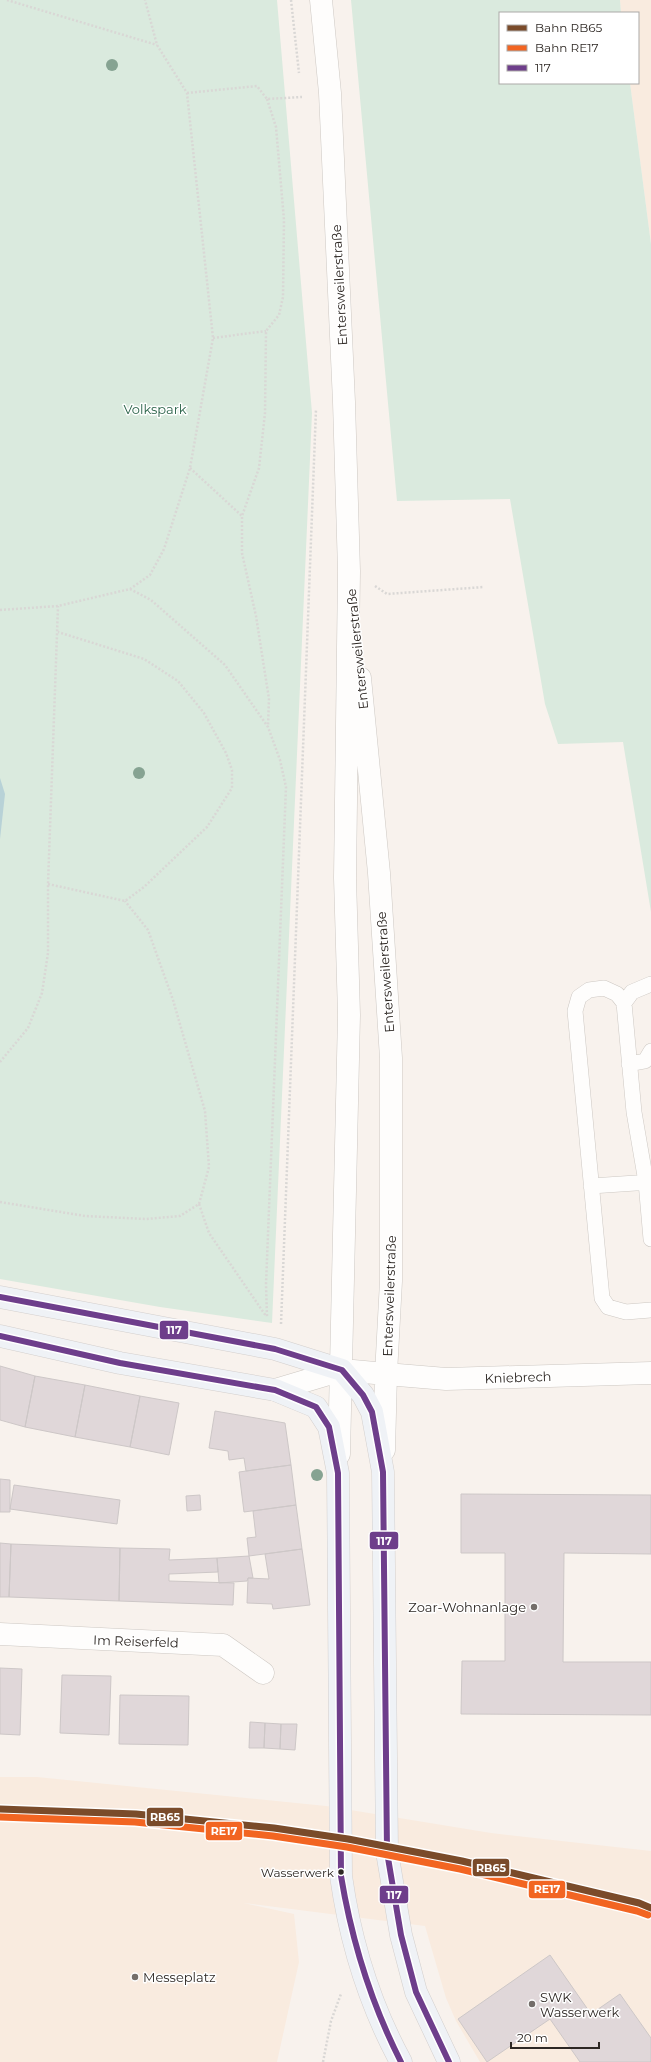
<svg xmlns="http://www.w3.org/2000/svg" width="651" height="2062" viewBox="0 0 651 2062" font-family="Montserrat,sans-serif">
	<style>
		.built { fill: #f9ebdf }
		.green { fill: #daeade }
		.water { fill: #b8d2d7 }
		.building { fill: #e0d7d9; stroke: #cdc7c7 }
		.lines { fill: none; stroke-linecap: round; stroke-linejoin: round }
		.service-casing { stroke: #cdc8c3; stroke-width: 16 }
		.minor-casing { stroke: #cdc8c3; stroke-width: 23 }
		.secondary-casing { stroke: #cdc8c3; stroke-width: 23 }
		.primary-casing { stroke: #d3cfcd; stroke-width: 23 }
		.path { stroke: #d9d7d5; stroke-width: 2.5; stroke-dasharray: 2 2; stroke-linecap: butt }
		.service { stroke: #fefdfc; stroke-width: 15 }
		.minor { stroke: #fefdfc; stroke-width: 22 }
		.secondary { stroke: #fefdfc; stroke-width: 22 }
		.primary { stroke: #eff2f6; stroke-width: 22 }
		.bus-1-casing { stroke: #fff; stroke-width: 9 }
		.bus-1 { stroke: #6e3e8b; stroke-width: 6 }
		.rail-1-casing { stroke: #fff; stroke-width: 10 }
		.rail-2-casing { stroke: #fff; stroke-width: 10 }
		.rail-1 { stroke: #7a4b2a; stroke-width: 7 }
		.rail-2 { stroke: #f26522; stroke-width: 7 }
		.tree { fill: #86a392 }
		.poi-dot { fill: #746e6a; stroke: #fff; stroke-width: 1.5 }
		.bus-dot { fill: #2d2723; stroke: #fff; stroke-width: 1.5 }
		.labels { text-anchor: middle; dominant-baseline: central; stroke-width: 3; stroke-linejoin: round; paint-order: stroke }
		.bus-label { font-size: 12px; fill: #2d2723; stroke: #fff; text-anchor: end }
		.street-label { font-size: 13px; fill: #2d2723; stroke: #fff }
		.park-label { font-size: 13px; fill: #296248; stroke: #fff }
		.poi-label { font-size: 13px; fill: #2d2723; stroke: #fff; text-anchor: start }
		.line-badge { stroke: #fff; stroke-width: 1.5 }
		.badge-label { font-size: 11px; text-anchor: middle; font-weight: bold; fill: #fff }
	</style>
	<rect width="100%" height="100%" fill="#f8f2ed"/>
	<path class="built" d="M620,0H651V244L630,83H638V13H621Z
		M0,1777H37L326,1806L491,1833L651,1851V2062H480L456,2021L446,1998L425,1926L244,1903L294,1914L299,1962L277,2062H0Z"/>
	<path class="green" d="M0,0H277L312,413L272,1323L160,1307L0,1279Z
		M351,0H620L621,13H500V83H630L651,244V912L623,742L558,744L545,704L510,499L397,501Z"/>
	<path class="water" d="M0,778L5,794L0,839Z"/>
	<path class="building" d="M0,1366L35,1376L25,1427L0,1420Z
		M35,1376L85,1385L75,1437L25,1427Z
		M85,1385L140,1396L130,1447L75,1437Z
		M140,1396L179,1403L169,1455L130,1447Z
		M215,1411L285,1423L291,1465L246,1471L244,1458L229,1460L228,1451L209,1448Z
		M291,1465L296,1505L244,1512L239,1472Z
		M0,1479L10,1480V1512H0Z
		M14,1485L120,1500L117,1524L10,1509Z
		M461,1494L651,1495V1554L564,1553L563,1662H651V1715L461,1714L462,1661H505V1553H461Z
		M200,1495L201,1510L187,1511L186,1496Z
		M296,1505L302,1549L249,1556L247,1538L256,1537L253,1511Z
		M0,1543L11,1544L9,1597H0Z
		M11,1544L120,1548L119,1601L9,1597Z
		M120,1548L170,1549L169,1560L217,1558L218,1572L169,1574V1581L234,1583L233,1605L119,1601Z
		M302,1549L310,1605L273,1609L272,1604L247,1603L248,1578L269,1579L265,1554Z
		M249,1556L253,1578H248L247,1581L219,1583L217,1558Z
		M0,1668L22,1669L20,1735L0,1734Z
		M62,1675L111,1676L109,1735L60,1733Z
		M120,1695L189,1696L188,1745L119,1744Z
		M250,1722L265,1723L264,1748H249Z
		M265,1723L281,1724L280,1749L264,1748Z
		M281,1724H297L295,1750L280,1749Z
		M550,1955L591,2014L620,1994L651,2038V2062H580L550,2019L487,2062L458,2019Z"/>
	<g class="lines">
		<g class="service-casing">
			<path id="service" d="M624,1003L632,992L651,984
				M629,1064L645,1061L651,1051
				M591,1186L651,1182
				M651,1239L646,1182L634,1112L624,1003L617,994L604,988L589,990L579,997L575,1011L602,1298L608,1307L626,1312L651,1310"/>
		</g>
		<g class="minor-casing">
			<path id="minor" d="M386,1374L446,1379L651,1373
				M0,1634L223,1645L263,1673"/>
		</g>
		<g class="secondary-casing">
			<path id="secondary" d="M321,0L330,93L344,402L349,571L345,878L349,1015L339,1454
				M360,678L379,873L391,1058V1281L386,1374L384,1450
				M275,1390L342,1370L386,1374"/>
		</g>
		<g class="primary-casing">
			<path id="primary" d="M0,1297L275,1349L342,1370L363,1395L372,1412L383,1472L387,1852L401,1935L416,1992L449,2062
				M0,1336L120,1363L275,1390L316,1407L329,1427L338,1473L341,1876C350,1940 370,2005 401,2062"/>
		</g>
		<path class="path" d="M7,0L157,45
			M291,0L299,73
			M187,93L257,86L267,99L302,97
			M267,99L276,127L284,220L283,297L279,315L266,331L265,413L259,468L242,516V553L256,616L269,699L268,726
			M213,338L266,331
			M190,468L242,516
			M375,586L387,594L484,587
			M130,589L151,600L225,665L268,727L280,760L286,787L266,1284L267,1317
			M0,610L58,606L130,589L150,575L164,549L190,468L213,338L187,93L157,45L145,0
			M48,884L125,901L144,887L207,827L232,788V770L226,753L204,713L178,681L144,659L58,632
			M0,1062L28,1028L42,993L48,953V884L58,606
			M0,1202L85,1216L146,1219L180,1216L199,1204L209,1167L205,1111L173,1000L148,930L125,901
			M199,1204L209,1233L266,1316
			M281,1324L316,409
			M323,2062L331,2021L341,1994"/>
		<use href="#service" class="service"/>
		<use href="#minor" class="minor"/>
		<use href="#secondary" class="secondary"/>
		<use href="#primary" class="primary"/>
		<g class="bus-1-casing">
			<path id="bus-1" d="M0,1297L275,1349L342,1370L363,1395L372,1412L383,1472L387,1852L401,1935L416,1992L449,2062
				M0,1336L120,1363L275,1390L316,1407L329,1427L338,1473L341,1876C352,1942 371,2003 401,2062"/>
		</g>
		<use href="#bus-1" class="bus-1"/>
		<g class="rail-1-casing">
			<path id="rail-1" d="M0,1809L136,1814L274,1828L348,1839L462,1861L639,1903L651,1908"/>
		</g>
		<g class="rail-2-casing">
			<path id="rail-2" d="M0,1817L135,1822L273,1836L347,1847L460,1869L637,1911L648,1915"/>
		</g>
		<use href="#rail-1" class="rail-1"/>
		<use href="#rail-2" class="rail-2"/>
	</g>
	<g class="tree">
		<circle cx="112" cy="65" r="6"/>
		<circle cx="139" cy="773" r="6"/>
		<circle cx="317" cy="1475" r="6"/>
	</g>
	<g class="poi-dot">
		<circle cx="534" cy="1607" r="4"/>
		<circle cx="135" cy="1977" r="4"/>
		<circle cx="532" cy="2004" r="4"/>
	</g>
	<circle class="bus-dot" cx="341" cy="1872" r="3.5"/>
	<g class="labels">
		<g class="bus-label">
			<text x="334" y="1872">Wasserwerk</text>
		</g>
		<g class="street-label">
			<text transform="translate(339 285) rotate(-93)">Entersweilerstraße</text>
			<text transform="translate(357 649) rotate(-96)">Entersweilerstraße</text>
			<text transform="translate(385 972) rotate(-94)">Entersweilerstraße</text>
			<text transform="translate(389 1296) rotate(-88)">Entersweilerstraße</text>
			<text transform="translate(518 1377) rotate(-2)">Kniebrech</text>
			<text transform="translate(136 1641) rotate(2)">Im Reiserfeld</text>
		</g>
		<g class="park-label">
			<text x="155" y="409">Volkspark</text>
		</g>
		<g class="poi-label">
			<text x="526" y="1607" text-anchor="end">Zoar-Wohnanlage</text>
			<text x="143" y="1977">Messeplatz</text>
			<text x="540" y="1997">SWK<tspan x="540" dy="15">Wasserwerk</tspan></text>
		</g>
	</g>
	<g class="line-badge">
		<rect x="159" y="1320" width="30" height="20" rx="4" fill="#6e3e8b"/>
		<rect x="369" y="1531" width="30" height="19" rx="4" fill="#6e3e8b"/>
		<rect x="146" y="1807" width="38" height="20" rx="4" fill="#7a4b2a"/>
		<rect x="205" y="1821" width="38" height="20" rx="4" fill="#f26522"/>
		<rect x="472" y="1858" width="38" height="19" rx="4" fill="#7a4b2a"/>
		<rect x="528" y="1880" width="38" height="19" rx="4" fill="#f26522"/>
		<rect x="379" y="1885" width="30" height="19" rx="4" fill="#6e3e8b"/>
	</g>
	<g class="badge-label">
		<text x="174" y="1334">117</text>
		<text x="384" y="1545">117</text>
		<text x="165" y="1821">RB65</text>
		<text x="224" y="1835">RE17</text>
		<text x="491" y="1872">RB65</text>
		<text x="547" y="1893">RE17</text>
		<text x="394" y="1899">117</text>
	</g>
	<rect x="499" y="12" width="140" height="72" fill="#ffffff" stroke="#aba9a7"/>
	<rect x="507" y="25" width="20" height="6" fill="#7a4b2a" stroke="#aba9a7"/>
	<text x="535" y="32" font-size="12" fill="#2d2723">Bahn RB65</text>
	<rect x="507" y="45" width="20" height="6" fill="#f26522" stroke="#aba9a7"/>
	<text x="535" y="52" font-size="12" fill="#2d2723">Bahn RE17</text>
	<rect x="507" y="65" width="20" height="6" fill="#6e3e8b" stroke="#aba9a7"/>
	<text x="535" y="72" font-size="12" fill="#2d2723">117</text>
	<path d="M511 2042v6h88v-6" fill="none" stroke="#2d2723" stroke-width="2"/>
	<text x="517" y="2042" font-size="12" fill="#2d2723" stroke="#ffffff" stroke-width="3" paint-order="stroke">20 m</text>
</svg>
